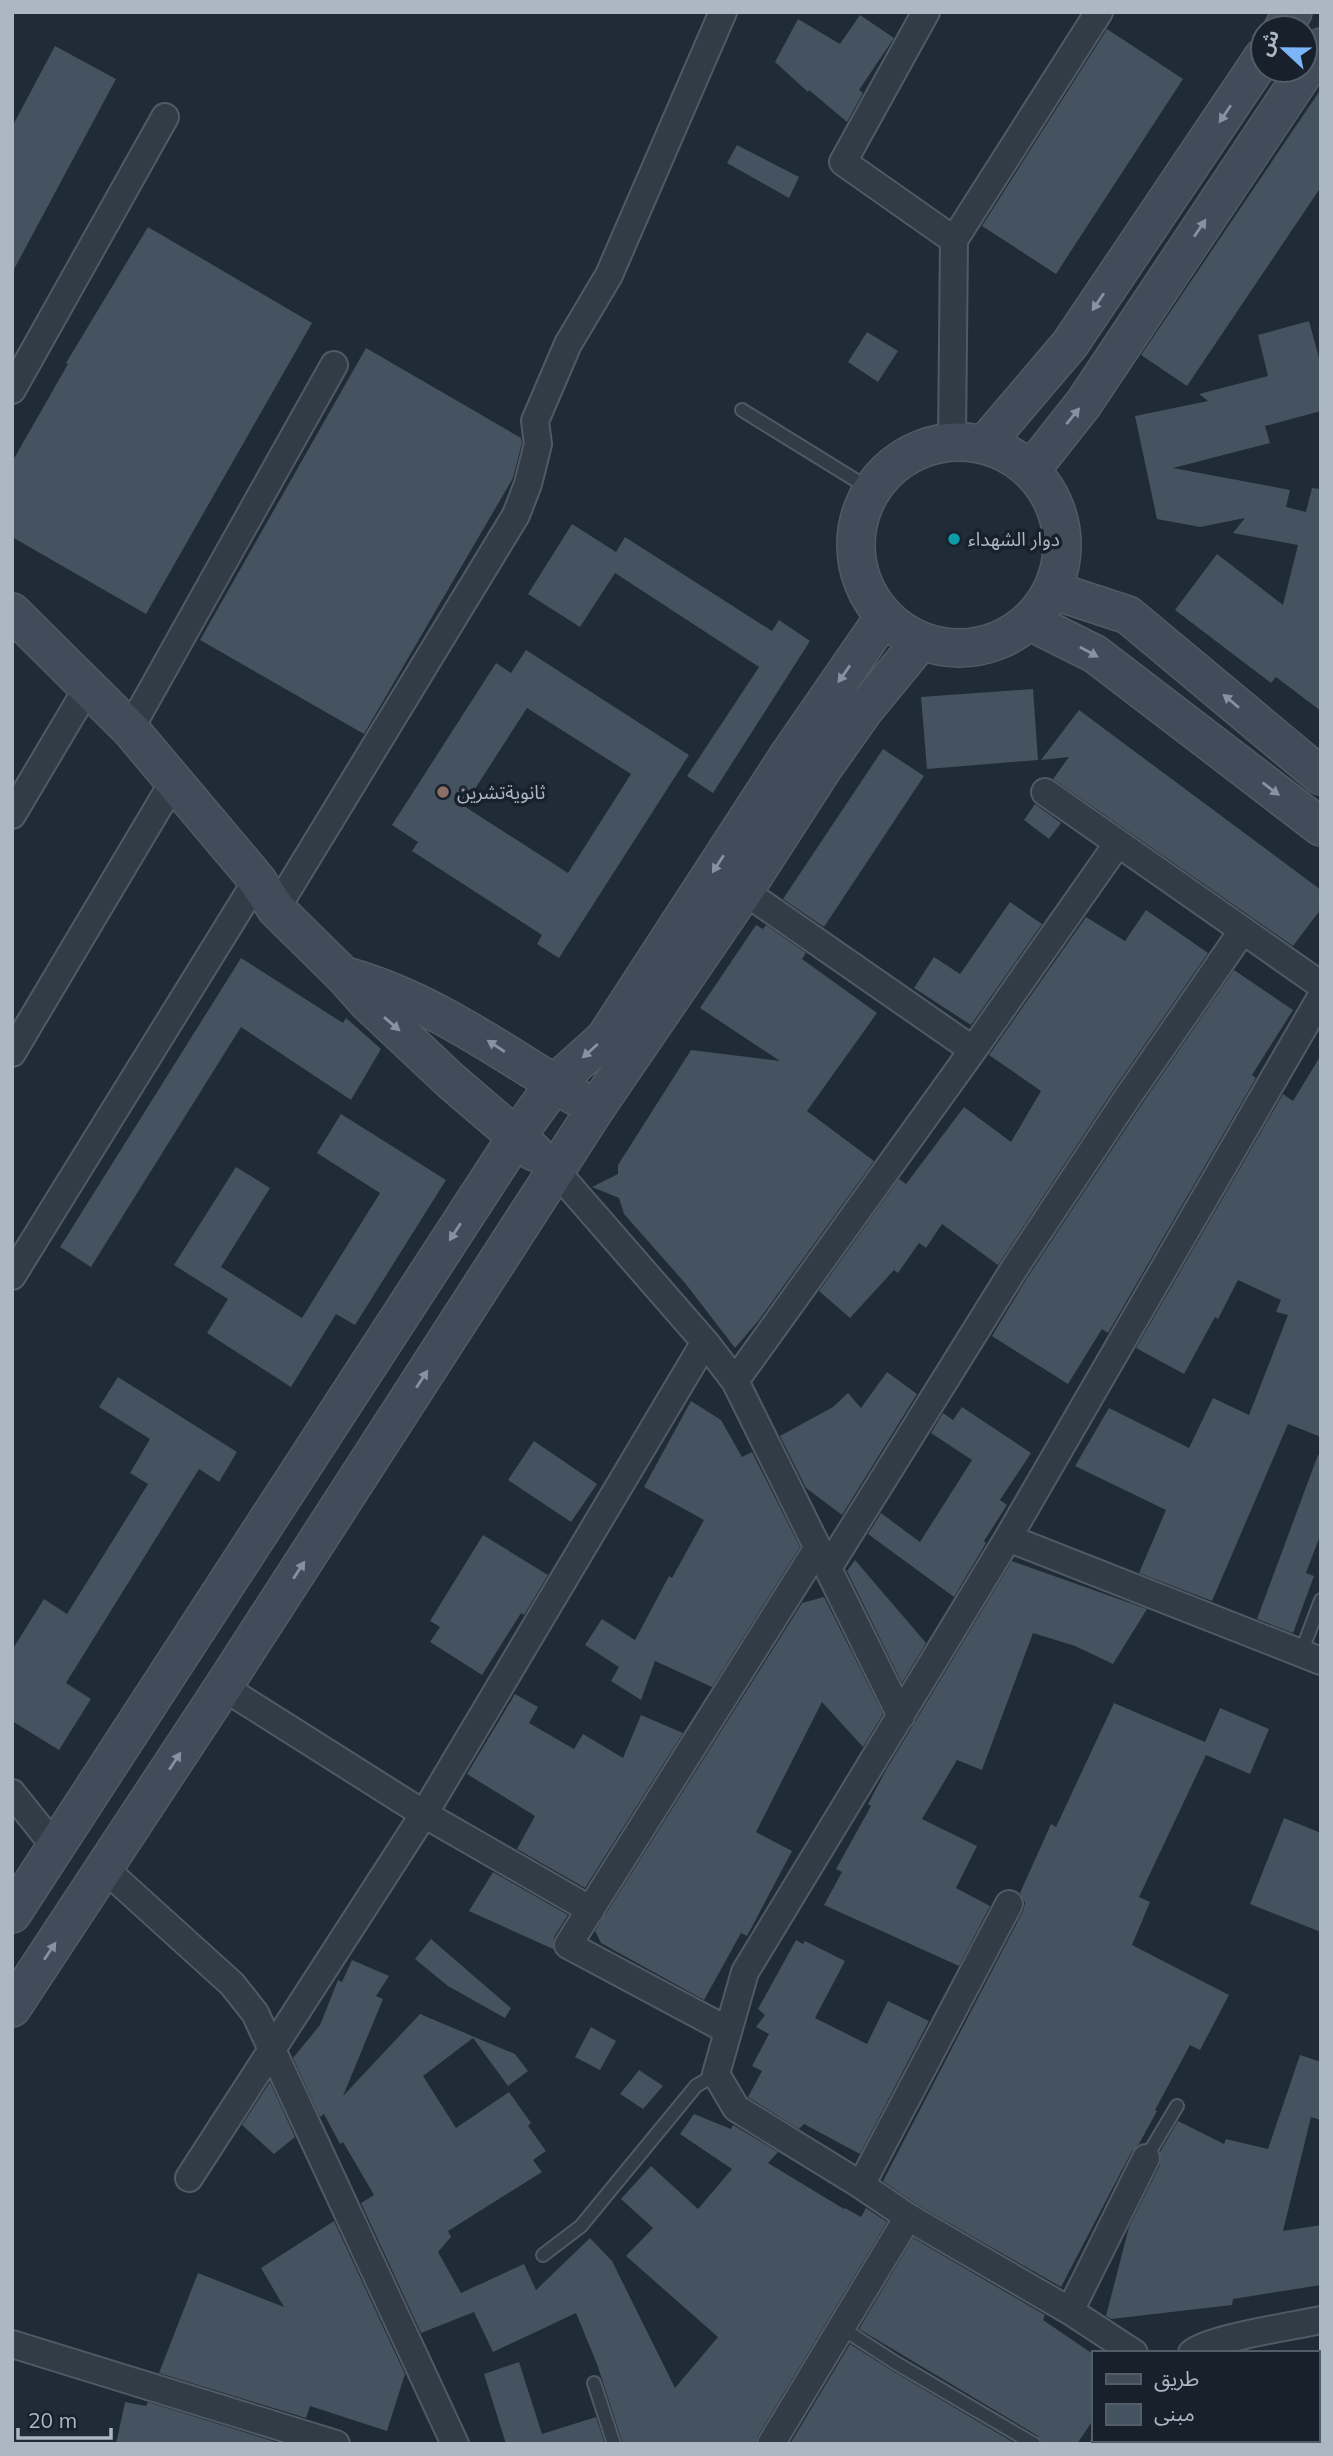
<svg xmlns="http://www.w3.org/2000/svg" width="1333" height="2456" viewBox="0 0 1333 2456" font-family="Mulish,'Noto Sans Arabic',sans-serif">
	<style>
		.building { fill: #455260; fill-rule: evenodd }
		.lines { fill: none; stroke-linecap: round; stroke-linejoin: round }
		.lane-casing { stroke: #505a65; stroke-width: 16 }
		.street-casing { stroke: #505a65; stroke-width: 30 }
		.secondary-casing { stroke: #505a65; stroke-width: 40 }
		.lane { stroke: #323c46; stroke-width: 12 }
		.street { stroke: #323c46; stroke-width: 26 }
		.secondary { stroke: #404c5a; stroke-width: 37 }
		.oneway { fill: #86929f }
		.culture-dot { fill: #0f9aa8; stroke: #18212b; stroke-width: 2.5 }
		.education-dot { fill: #8d6e63; stroke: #18212b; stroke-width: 2.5 }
		.labels { text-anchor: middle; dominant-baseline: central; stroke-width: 7; stroke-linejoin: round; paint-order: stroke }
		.poi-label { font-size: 19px; fill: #acb7c4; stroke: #18212b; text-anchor: start }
	</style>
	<rect width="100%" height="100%" fill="#1f2b36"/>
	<path class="building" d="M860,15L894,38L859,90L863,93L847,122L809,90L808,92L775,62L798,19L840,44Z
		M1107,29L1183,79L1056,274L982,226Z
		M55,46L116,79L12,273V127Z
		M1321,89V187L1187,386L1141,355Z
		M737,145L799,177L789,198L727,163Z
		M148,227L312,323L146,614L12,537V462L68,364L66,363Z
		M1309,321L1321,365V411L1265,426L1270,443L1173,468L1290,490L1286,507L1306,512L1312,488L1321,489V711L1276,677L1271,683L1175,610L1217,554L1283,605L1298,545L1233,533L1245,518L1200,527L1157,519L1135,416L1208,401L1199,394L1268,376L1258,335Z
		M867,332L898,351L878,382L848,362Z
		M366,348L521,438L522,443L513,478L364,734L200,640Z
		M572,524L616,552L625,537L772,631L779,620L810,641L713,793L687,776L759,667L615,573L580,627L528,594Z
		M526,650L689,755L559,958L537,944L542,935L412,851L418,842L392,825L496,663L511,673ZM527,708L631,774L568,873L464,806Z
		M1033,689L1038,760L927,769L921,697Z
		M1079,710L1321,890V909L1293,946L1053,779L1069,757L1041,760Z
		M883,749L924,776L824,927L783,899Z
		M1035,804L1061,823L1049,839L1024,820Z
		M1010,902L1042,924L971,1025L914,988L934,957L960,974Z
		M1146,910L1208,953L1114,1089L998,1265L942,1224L926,1248L919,1243L898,1273L894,1270L850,1318L819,1291L899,1179L906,1184L964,1107L1011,1142L1041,1091L989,1055L1086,917L1125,941Z
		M756,925L763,929L766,925L806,953L802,959L877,1013L807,1111L874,1161L759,1320L735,1348L685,1283L624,1214L619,1198L592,1187L618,1174V1165L691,1050L780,1061L700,1008Z
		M241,958L343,1023L346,1018L381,1049L351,1100L241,1027L91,1267L60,1247Z
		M1234,970L1293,1010L1252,1075L1256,1078L1108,1333L1102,1329L1068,1384L992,1336L1027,1278L1140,1107Z
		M1321,1055V1437L1288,1424L1212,1601L1139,1573L1166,1510L1075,1466L1109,1408L1189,1448L1213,1398L1249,1415L1288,1315L1276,1312L1281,1300L1238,1280L1218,1319L1215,1317L1184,1374L1136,1348L1283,1094L1293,1101Z
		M341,1114L446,1180L355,1325L336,1314L291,1387L207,1333L228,1299L174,1265L236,1167L270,1188L221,1267L302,1318L380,1193L317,1153Z
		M887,1372L917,1394L842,1515L806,1488L780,1436L833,1407L848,1393L861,1408Z
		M118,1377L237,1452L219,1482L199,1469L66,1683L91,1699L59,1750L12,1721V1650L44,1599L67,1614L148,1484L130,1473L150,1439L99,1407Z
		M691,1401L721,1420L742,1457L752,1452L800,1547L712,1687L655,1661L641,1700L611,1681L619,1667L585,1645L602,1619L635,1640L669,1576L672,1578L704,1520L644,1487Z
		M962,1407L1031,1453L1000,1500L1007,1505L984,1541L986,1543L954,1597L868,1534L881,1513L920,1542L972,1460L931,1433L943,1413L953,1420Z
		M534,1441L597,1484L571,1522L508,1480Z
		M1318,1455L1321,1456V1533L1306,1573L1314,1576L1293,1633L1257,1619Z
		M483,1535L548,1575L524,1615L521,1613L482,1675L430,1642L440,1627L430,1621Z
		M855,1560L926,1643L902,1683L847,1571Z
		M1012,1561L1147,1609L1113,1664L1075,1646L1033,1633L982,1770L957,1760L922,1819L977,1846L956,1888L990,1906L959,1966L824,1905L842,1872L836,1869L871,1806L868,1804L886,1770Z
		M824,1597L883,1714L863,1747L822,1702L756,1832L792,1851L747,1936L741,1933L704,2000L601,1943L595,1931L802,1603Z
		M515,1694L538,1707L529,1723L574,1749L583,1734L623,1758L641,1715L683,1733L585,1888L517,1849L535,1816L467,1774Z
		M1114,1703L1205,1742L1220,1708L1269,1729L1250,1774L1206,1755L1139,1897L1150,1902L1132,1945L1229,1995L1200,2050L1190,2045L1155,2110L1157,2111L1139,2144L1132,2151L1061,2287L916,2204L883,2181L1023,1911L1025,1903L1020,1893L1051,1824L1056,1827Z
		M1284,1818L1321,1833V1932L1250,1904Z
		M493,1872L568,1915L554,1937L553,1949L469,1911Z
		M431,1939L511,2008L505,2018L448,1986L415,1959Z
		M796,1940L803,1944L805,1941L845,1961L815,2018L867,2044L888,2001L929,2021L860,2154L804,2124L799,2129L748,2097L762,2071L752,2066L769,2034L756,2027L765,2015L758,2009Z
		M352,1960L389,1976L376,1996L383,1999L343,2096L420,2014L515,2054L528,2071L508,2086L473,2038L423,2076L456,2128L509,2092L531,2123L528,2126L546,2151L533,2160L542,2172L448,2231L451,2237L438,2252L461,2293L524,2264L536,2290L590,2238L612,2261L675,2388L718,2337L626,2256L653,2228L621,2199L651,2166L698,2209L732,2169L680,2134L694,2114L731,2129L733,2125L778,2152L768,2163L844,2209L845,2208L861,2217L866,2208L887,2222L758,2436L755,2444H623L597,2364L576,2313L493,2352L474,2312L421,2333L361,2203L374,2195L343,2142L340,2144L324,2114L320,2117L293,2058L320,2025L338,1980L342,1982Z
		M591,2027L616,2041L600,2070L575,2057Z
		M1300,2055L1321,2062V2120L1311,2117L1283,2231L1321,2225V2285L1233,2299L1232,2305L1111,2319L1106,2316L1129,2227L1160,2165V2152L1178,2121L1224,2144L1226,2139L1268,2149Z
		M639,2070L663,2086L643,2109L620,2094Z
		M270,2082L295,2137L274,2154L242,2125Z
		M334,2221L405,2374L387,2431L310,2406L306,2418L159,2373L198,2273L284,2307L261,2268Z
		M913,2238L1045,2315L1043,2320L1093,2354V2420L1077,2444H1043L1038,2436L859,2329Z
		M850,2344L891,2370L1016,2444H790Z
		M519,2362L542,2434L596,2417L605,2444H506L484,2374Z
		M125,2402L146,2406L148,2402L282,2444H116Z"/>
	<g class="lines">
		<g class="lane-casing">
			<path id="lane" d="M742,410L870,489
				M1301,1653L1321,1600
				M1146,2158L1177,2106
				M543,2255L581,2226L696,2086L716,2074
				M840,2327L896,2363L1034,2444
				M594,2383L614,2444"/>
		</g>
		<g class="street-casing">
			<path id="street" d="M926,12L843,162L954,240L952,441
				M954,240L1099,12
				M12,390L165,117
				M130,729L334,365
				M1045,792L1321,985
				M12,815L88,687
				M744,891L973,1050
				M276,909L516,515L528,484L538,444L535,421L568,344L609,275L723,12
				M12,1053L174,781
				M556,1171L705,1342L735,1381L901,1716
				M12,1276L257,880
				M735,1381L973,1050L1118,843
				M1008,1538L1321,1661
				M828,1568L1014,1269L1127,1098L1243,930
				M223,1687L424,1814L591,1910
				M12,1793L56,1848
				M105,1869L232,1984L255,2013L455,2444
				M727,2030L568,1945L817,1549
				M189,2178L424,1814L705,1342
				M861,2185L1009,1904
				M1070,2311L1146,2158
				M12,2344L336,2444
				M1134,2353L1070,2311L908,2217L861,2185L736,2108L716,2074L745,1972L1008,1538L1321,997
				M1192,2353C1210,2338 1293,2326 1321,2320
				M771,2444L908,2217
				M1105,2444L1108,2440"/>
		</g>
		<g class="secondary-casing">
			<path id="secondary" d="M1283,28L1293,12
				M856 545a103 103 0 1 1 206 0a103 103 0 1 1-206 0Z
				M985,444L1070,344L1263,57
				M1031,470L1084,403L1321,47
				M1052,590L1128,615L1321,776
				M12,612L130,729L257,880L276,909L344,976L368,1003L451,1081L534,1152
				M1029,621L1095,654L1321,827
				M349,977C433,1001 501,1052 575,1096
				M12,1914L517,1136L555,1083L605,1038L790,753L883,618
				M12,2008L223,1687L596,1108L744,891L824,767L865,709L920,642"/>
		</g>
		<use href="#lane" class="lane"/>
		<use href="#street" class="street"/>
		<use href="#secondary" class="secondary"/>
	</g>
	<defs><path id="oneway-solid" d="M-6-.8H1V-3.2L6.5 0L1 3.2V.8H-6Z" transform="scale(1.75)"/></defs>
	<g class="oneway">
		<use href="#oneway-solid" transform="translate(1225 114) rotate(124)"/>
		<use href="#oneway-solid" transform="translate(1200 228) rotate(-56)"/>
		<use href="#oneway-solid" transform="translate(1098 302) rotate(124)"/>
		<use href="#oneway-solid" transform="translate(1073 416) rotate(-51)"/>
		<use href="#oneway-solid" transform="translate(1089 652) rotate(29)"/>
		<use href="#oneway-solid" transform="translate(844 674) rotate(125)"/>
		<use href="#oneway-solid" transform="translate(1231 701) rotate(-140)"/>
		<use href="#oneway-solid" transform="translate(1271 789) rotate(37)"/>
		<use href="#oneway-solid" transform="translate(718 864) rotate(123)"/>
		<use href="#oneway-solid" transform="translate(392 1024) rotate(41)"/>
		<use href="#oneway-solid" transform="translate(496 1046) rotate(-147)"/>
		<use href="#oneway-solid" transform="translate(590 1051) rotate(138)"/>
		<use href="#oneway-solid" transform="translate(455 1232) rotate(123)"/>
		<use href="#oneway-solid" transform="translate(422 1379) rotate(-57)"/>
		<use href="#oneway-solid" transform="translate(299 1570) rotate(-57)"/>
		<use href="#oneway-solid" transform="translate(175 1761) rotate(-57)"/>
		<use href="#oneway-solid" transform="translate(50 1951) rotate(-56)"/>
	</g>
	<circle class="culture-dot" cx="954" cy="539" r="7"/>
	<circle class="education-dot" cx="443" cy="792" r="7"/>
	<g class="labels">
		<g class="poi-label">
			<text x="968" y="539">دوار الشهداء</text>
			<text x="457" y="792">ثانويةتشرين</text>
		</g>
	</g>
	<rect width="1333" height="2456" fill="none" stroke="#acb7c4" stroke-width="28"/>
	<rect x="1092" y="2351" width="228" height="91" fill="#18212b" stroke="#535d68" stroke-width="2"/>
	<rect x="1106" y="2374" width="35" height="10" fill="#404c5a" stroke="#535d68" stroke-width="2"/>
	<text x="1154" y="2386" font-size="21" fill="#acb7c4">طريق</text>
	<rect x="1106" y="2404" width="35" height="21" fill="#455260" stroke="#535d68" stroke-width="2"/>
	<text x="1154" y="2421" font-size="21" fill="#acb7c4">مبنى</text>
	<g transform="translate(1284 49) rotate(292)"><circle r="33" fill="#18212b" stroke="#535d68" stroke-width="2"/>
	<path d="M0-5L12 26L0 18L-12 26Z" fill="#7cb6f8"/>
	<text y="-10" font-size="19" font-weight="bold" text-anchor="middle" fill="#acb7c4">ش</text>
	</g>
	<path d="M18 2428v10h93v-10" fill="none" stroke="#acb7c4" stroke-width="3.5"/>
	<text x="28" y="2428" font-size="21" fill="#acb7c4" stroke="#18212b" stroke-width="5" paint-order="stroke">20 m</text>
</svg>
